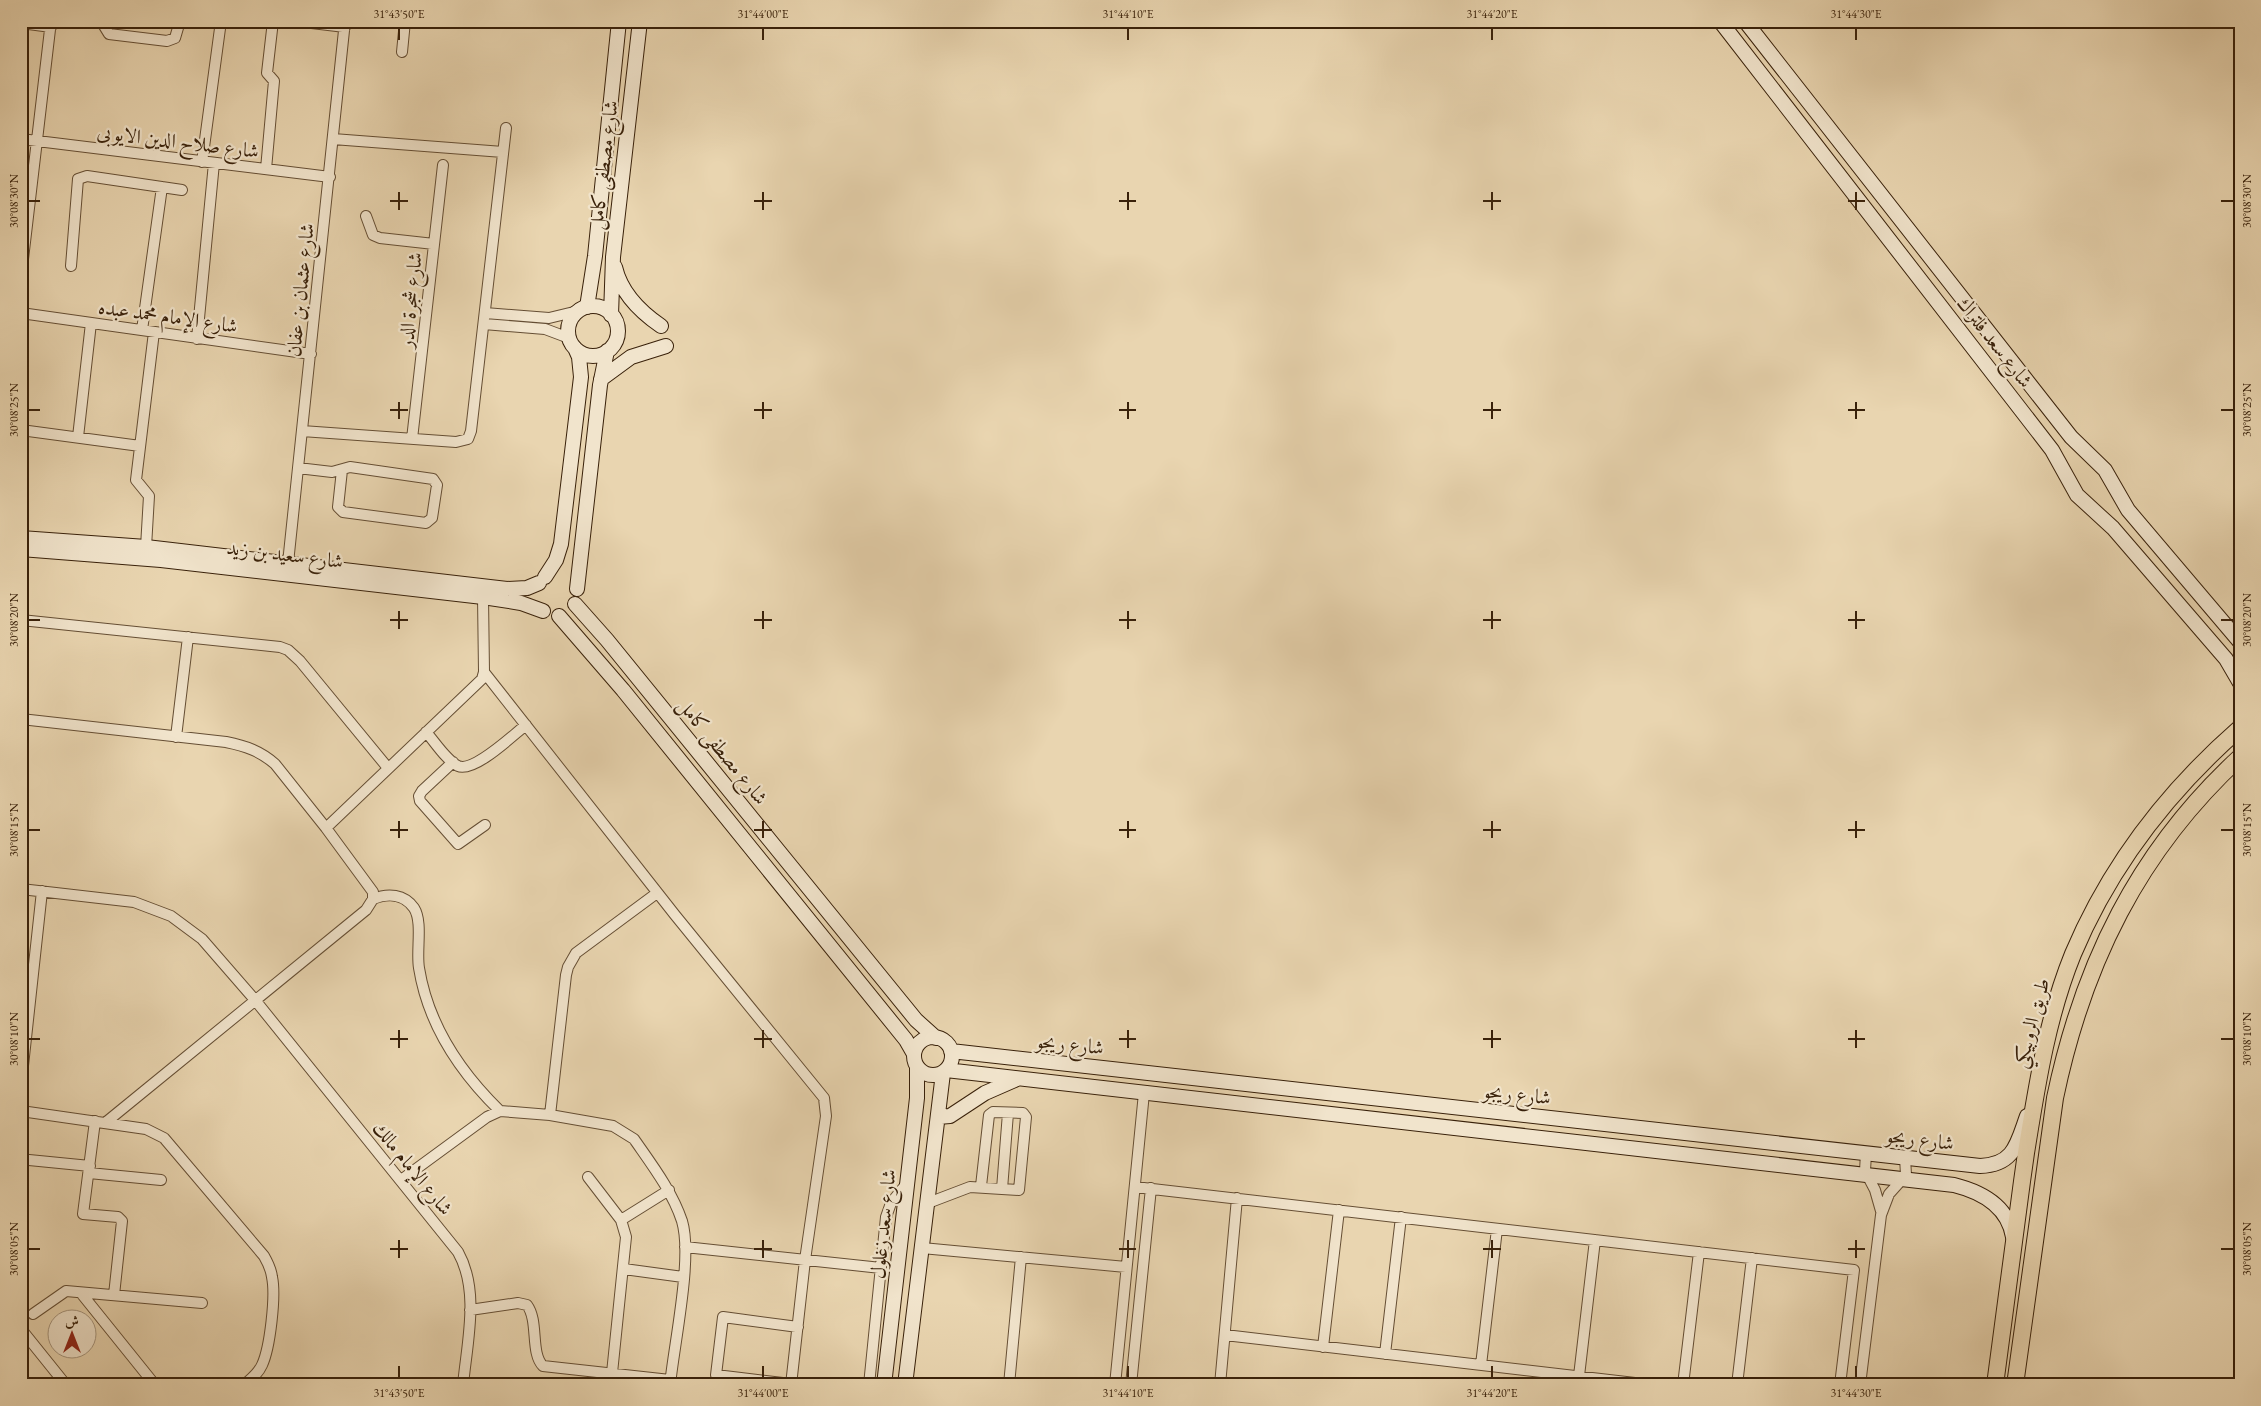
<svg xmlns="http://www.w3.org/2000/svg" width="2261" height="1406" viewBox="0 0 2261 1406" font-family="'EB Garamond',Amiri,serif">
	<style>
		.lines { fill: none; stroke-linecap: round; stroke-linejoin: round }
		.street-casing { stroke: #654e34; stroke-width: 12 }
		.secondary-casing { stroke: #39210a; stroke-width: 16 }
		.primary-casing { stroke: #39210a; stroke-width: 18 }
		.street { stroke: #f1e4cc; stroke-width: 10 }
		.secondary { stroke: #f1e4cc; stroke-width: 14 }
		.primary { stroke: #e9d5b0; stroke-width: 16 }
		.ticks { fill: none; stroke: #39210a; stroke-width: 2 }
		.labels { text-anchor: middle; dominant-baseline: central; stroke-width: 4.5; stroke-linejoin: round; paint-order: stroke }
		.street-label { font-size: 20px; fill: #39210a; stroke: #f1e4cc }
		.neatline { fill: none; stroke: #39210a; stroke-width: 2 }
		.ticks-label { font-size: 12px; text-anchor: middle; fill: #39210a }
	</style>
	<rect width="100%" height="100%" fill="#e9d5b0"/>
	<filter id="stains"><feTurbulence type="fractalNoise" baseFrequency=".004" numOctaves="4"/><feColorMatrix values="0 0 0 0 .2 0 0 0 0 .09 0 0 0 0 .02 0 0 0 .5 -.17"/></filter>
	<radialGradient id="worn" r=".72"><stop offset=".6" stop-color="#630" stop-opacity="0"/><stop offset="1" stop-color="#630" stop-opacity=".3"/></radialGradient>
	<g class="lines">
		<g class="street-casing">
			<path id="street" d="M101,21L109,34L167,41L175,38L180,21
				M295,21L345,27
				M21,23L51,27
				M402,52L405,21
				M21,139L330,177
				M333,139L503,152
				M202,162L221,21
				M266,169L274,81L267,73L273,21
				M366,216L373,235L380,238L434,244
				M71,266L78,179L87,176L182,190
				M21,276L51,21
				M21,313L311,354
				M485,313L549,318L578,311
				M484,324L545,329L569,338
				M142,330L162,187
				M197,339L214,163
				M21,430L140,446
				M302,431L456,442L468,439L471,431L506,128
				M78,437L91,323
				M412,439L443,165
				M298,468L332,472L350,467L433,479L437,485L432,518L426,523L343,512L338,507L342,470
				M146,547L149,496L136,480L154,332
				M288,563L345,21
				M21,620L280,647L288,650L300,661L388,768
				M484,672L675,915L824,1098L826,1116L805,1260L791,1385
				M21,719L226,742C246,746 260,751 275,764L326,828L373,892V899L366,910L105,1123
				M426,732C435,742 446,760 458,766C474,773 513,735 526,725
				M176,737L188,637
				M453,762L422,791L419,796L420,801L458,844L485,825
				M326,828L482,679L484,672L483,597
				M21,889L134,902L171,916L202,939L255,1000L458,1252C480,1291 467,1342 463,1385
				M373,899C388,893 404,894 414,908C423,922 416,951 419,968C428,1024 460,1072 500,1111
				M21,1084L42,891
				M21,1111L146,1129L164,1138L264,1256C268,1263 271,1269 272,1277C276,1296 270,1348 262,1365C258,1374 251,1379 244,1385
				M550,1115L566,975L568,967L576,953L657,893
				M95,1121L83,1214L118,1217L122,1221L114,1295
				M1866,1153L1865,1171L1875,1190L1881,1211
				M29,1160L90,1166
				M89,1173L161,1180
				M588,1177L621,1220L626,1237L612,1373
				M401,1180L487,1117L500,1111L550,1115L613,1126L634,1139C652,1165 672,1191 682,1221C693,1258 674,1344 670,1385
				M981,1186L989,1115L993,1112L1023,1113L1026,1117L1019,1190L1002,1189
				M1135,1187L1854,1270L1840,1385
				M928,1203L970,1187L1002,1189L1008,1113
				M621,1220L669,1190
				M685,1247L881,1268
				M922,1248L1126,1267
				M624,1269L683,1277
				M81,1293L155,1385
				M470,1310L518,1303L527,1305C539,1321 530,1353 543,1366L670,1380
				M33,1314L66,1291L202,1303
				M21,1329L66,1385
				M1225,1335L1652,1385
				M1323,1347L1339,1210
				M1385,1354L1401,1217
				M1481,1365L1497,1229
				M1579,1376L1595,1240
				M791,1384L716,1375L723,1317L798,1327
				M869,1385L886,1217L891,1203L908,1182
				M1009,1385L1021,1257
				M1115,1385L1144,1093
				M1131,1385L1151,1188
				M1220,1385L1237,1198
				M1683,1385L1699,1252
				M1737,1385L1752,1258
				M1860,1385L1881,1215L1889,1194L1906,1175L1905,1157"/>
		</g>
		<g class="secondary-casing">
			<path id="secondary" d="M1720,21L2052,450L2077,495L2113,528L2226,659L2240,683
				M1745,21L2071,437L2105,470L2128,510L2240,642
				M615,267C621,293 639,311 661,326
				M568 331a25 25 0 1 1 50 0a25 25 0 1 1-50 0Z
				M587,307L595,256L619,21
				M611,315L613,257L640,21
				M601,379L631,357L666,346
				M21,538L146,547L507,589L527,588L539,583
				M21,549L161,560L483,597L521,603L543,611
				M545,577L556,560L561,544L581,377L579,357L575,348
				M577,589L600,385L607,351
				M575,604L607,640L916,1020L936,1038
				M559,616L623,690L906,1040L914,1054
				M914 1056a19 19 0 1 1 38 0a19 19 0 1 1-38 0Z
				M951,1051L1980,1166C2014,1165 2017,1144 2027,1116
				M946,1070L1954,1185C1982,1192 2008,1206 2013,1237
				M938,1117L950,1116L985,1093L1017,1079
				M884,1385L917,1098V1067
				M905,1385L943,1073"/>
		</g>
		<g class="primary-casing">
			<path id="primary" d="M1995,1385C2005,1307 2015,1230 2026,1153C2037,1085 2047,1018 2073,954C2110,866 2168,791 2240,728
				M2015,1385L2055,1098C2083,964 2138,851 2240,757"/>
		</g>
		<use href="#street" class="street"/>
		<use href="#secondary" class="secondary"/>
		<use href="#primary" class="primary"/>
	</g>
	<path class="ticks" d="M399,28V40M763,28V40M1128,28V40M1492,28V40M1856,28V40M399,192V210M763,192V210M1128,192V210M1492,192V210M1856,192V210M28,201H40M390,201H408M754,201H772M1119,201H1136M1483,201H1501M1848,201H1865M2221,201H2234M399,402V419M763,402V419M1128,402V419M1492,402V419M1856,402V419M28,410H40M390,410H408M754,410H772M1119,410H1136M1483,410H1501M1848,410H1865M2221,410H2234M399,611V629M763,611V629M1128,611V629M1492,611V629M1856,611V629M28,620H40M390,620H408M754,620H772M1119,620H1136M1483,620H1501M1848,620H1865M2221,620H2234M399,821V838M763,821V838M1128,821V838M1492,821V838M1856,821V838M28,830H40M390,830H408M754,830H772M1119,830H1136M1483,830H1501M1848,830H1865M2221,830H2234M399,1030V1048M763,1030V1048M1128,1030V1048M1492,1030V1048M1856,1030V1048M28,1039H40M390,1039H408M754,1039H772M1119,1039H1136M1483,1039H1501M1848,1039H1865M2221,1039H2234M399,1240V1258M763,1240V1258M1128,1240V1258M1492,1240V1258M1856,1240V1258M28,1249H40M390,1249H408M754,1249H772M1119,1249H1136M1483,1249H1501M1848,1249H1865M2221,1249H2234M399,1366V1378M763,1366V1378M1128,1366V1378M1492,1366V1378M1856,1366V1378"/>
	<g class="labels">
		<g class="street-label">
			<text transform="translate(178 141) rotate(7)">شارع صلاح الدين الايوبى</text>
			<text transform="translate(603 165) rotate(-83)">شارع مصطفى كامل</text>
			<text transform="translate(300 290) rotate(-84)">شارع عثمان بن عفان</text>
			<text transform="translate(410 300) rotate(-84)">شارع شجرة الدر</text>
			<text transform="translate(168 316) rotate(8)">شارع الإمام محمد عبده</text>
			<text transform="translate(1995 342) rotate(52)">شارع سعد فلتراك</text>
			<text transform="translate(285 554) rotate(7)">شارع سعيد بن زيد</text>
			<text transform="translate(723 751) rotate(51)">شارع مصطفى كامل</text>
			<text transform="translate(2031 1023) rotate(-75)">طريق الروبيكي</text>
			<text transform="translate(1070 1044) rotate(6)">شارع ريجو</text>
			<text transform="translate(1517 1094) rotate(6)">شارع ريجو</text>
			<text transform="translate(1920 1139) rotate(7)">شارع ريجو</text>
			<text transform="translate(413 1168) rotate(51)">شارع الإمام مالك</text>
			<text transform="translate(883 1224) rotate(-84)">شارع سعد زغلول</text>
		</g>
	</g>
	<rect width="2261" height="1406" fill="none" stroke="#e9d5b0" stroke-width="55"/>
	<g transform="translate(72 1334)"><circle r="24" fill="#f1e4cc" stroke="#a7967e"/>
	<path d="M0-4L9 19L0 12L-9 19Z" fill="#8f2418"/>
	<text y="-8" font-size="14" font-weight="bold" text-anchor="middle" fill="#39210a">ش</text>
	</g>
	<rect x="28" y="28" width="2206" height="1350" class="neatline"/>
	<g class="ticks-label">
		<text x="399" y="18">31°43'50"E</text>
		<text x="763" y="18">31°44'00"E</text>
		<text x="1128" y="18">31°44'10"E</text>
		<text x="1492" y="18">31°44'20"E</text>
		<text x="1856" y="18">31°44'30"E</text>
		<text transform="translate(14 201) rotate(-90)" y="4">30°08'30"N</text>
		<text transform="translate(2247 201) rotate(-90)" y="4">30°08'30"N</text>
		<text transform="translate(14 410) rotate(-90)" y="4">30°08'25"N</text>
		<text transform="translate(2247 410) rotate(-90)" y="4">30°08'25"N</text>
		<text transform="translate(14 620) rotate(-90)" y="4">30°08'20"N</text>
		<text transform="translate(2247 620) rotate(-90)" y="4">30°08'20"N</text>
		<text transform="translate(14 830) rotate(-90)" y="4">30°08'15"N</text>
		<text transform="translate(2247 830) rotate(-90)" y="4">30°08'15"N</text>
		<text transform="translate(14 1039) rotate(-90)" y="4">30°08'10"N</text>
		<text transform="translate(2247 1039) rotate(-90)" y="4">30°08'10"N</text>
		<text transform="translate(14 1249) rotate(-90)" y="4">30°08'05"N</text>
		<text transform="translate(2247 1249) rotate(-90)" y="4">30°08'05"N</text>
		<text x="399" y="1397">31°43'50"E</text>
		<text x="763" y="1397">31°44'00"E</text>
		<text x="1128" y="1397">31°44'10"E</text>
		<text x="1492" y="1397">31°44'20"E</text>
		<text x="1856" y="1397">31°44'30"E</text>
	</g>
	<rect width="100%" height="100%" filter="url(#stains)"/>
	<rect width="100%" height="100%" fill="url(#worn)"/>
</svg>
